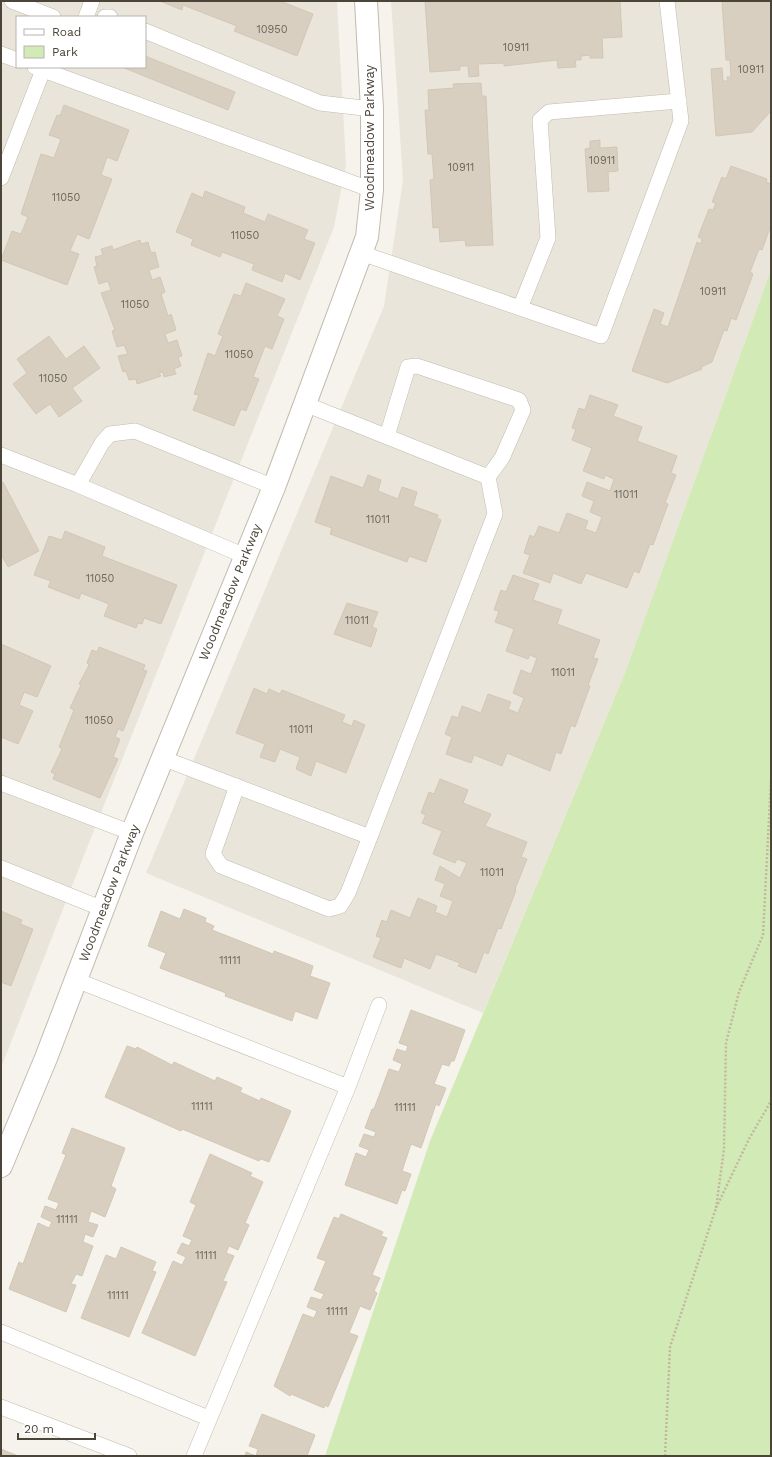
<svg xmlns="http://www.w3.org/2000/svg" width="772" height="1457" viewBox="0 0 772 1457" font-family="'Work Sans',sans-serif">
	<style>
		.residential { fill: #eae5da; fill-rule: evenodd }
		.green { fill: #d2eab5 }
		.building { fill: #d8cfc1; stroke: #d3c7b4 }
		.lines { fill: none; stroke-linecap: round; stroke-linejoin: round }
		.service-casing { stroke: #c2bbae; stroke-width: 16 }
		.minor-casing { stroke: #c2bbae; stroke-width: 24 }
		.path { stroke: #c4b79f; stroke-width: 2.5; stroke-dasharray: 2 2; stroke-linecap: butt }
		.service { stroke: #fff; stroke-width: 15 }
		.minor { stroke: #fff; stroke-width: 22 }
		.labels { text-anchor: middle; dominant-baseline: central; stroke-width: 3.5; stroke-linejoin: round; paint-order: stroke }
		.number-label { font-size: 11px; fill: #6e675b }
		.street-label { font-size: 13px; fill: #4b4439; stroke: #fff }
	</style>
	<rect width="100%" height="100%" fill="#f6f3ec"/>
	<path class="residential" d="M1,1H337L346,165L334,227L81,863L1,1068ZM17,17H145V67H17Z
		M391,1H771V270L625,673L483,1013L146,873L384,306L403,180Z"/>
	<path class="green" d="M771,270V1456H325L430,1141L625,673Z"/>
	<path class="building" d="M160,1H280L313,14L297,56L234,31L237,26L183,5L182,10Z
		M425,1H620L622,37L602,38L603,58H590V55L581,56V60H575L576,67L558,68L557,60L504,66V63L478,64L479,76L469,77L468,66H460V70L430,72Z
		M722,1H771V111L752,132L716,136L711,69L722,68L723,81H728L727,77H731L730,60H726Z
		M145,56L235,92L228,110L122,67H145Z
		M481,83L482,96H486L493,245L466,246L465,240L440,242L439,227L433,228L430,180L434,179L432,154H428L425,110H429L428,90L454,88L453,84Z
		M64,105L129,130L117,161L107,157L101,175L112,179L89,239L77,234L70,251L79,254L67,285L1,260L12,231L21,234L28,217L21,214L41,154L54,158L61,139L49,135L57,115L60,116Z
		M600,140V148L617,147L618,171L608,172L609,191L588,192L585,149L590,148V141Z
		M731,166L767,179L766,182L771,184V225L762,250L759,249L750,272L753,274L736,320L731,318L727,331L724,330L712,362L701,367L702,369L667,383L632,371L654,309L664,313L660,324L668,327L697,242L701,244L702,239L698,237L709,209L713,210L716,203L712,202L722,177L726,179Z
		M205,191L245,207L243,213L265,222L268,214L308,230L304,239L315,243L300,280L285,273L282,282L252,270L254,264L222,252L220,257L191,245L193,239L176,232L192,193L203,198Z
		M140,240L141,244L148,242L151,253L155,252L159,267L149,270L152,280L160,277L165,292L161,294L168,316L171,314L176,330L165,334L168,343L177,340L182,356L178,357L181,366L174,369L176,374L164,377L163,372L159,373L161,376L137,384L136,379L129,380L126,371L123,372L118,356L128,354L124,345L117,347L112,331L115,330L101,293L111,290L108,281L99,284L94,267L97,266L95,257L103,255L101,249L112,246L113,250Z
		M246,283L285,299L277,316L284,319L272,349L265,346L253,377L259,379L246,411L241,409L234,426L193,410L199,395L194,394L208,353L215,356L223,336L218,334L234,294L241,296Z
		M49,336L66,359L84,346L100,368L72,388L82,401L59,417L50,404L36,414L13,384L27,373L17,359Z
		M590,395L618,405L613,416L642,427L637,441L677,456L671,473L676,475L665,503L668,504L653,545L650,544L639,573L634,571L627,588L586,573L581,584L553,573L550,583L523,573L530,555L524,553L530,535L534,537L539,526L559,533L567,513L588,521L585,529L596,533L602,517L590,512L594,501L582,496L587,482L610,491L614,479L605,475L604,479L583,471L592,448L572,440L576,429L572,428L579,408L585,410Z
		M368,475L381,480L378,491L398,499L402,487L417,492L413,506L438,515L437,518L441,520L426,562L409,556L407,562L330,534L332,528L315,522L331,476L363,488Z
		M3,482L39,551L8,567L1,554V483Z
		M65,531L105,547L102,556L177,585L161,624L144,618L142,624L138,623L136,628L104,616L109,604L81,593L79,599L48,587L51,581L34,575L49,536L62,540Z
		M513,575L539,584L533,600L562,610L557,624L600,640L593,658L598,659L588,685L590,686L575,727L571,725L561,754L556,752L550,771L507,753L502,766L474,755L471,763L446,754L452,737L445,734L452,716L458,718L462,706L481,713L488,694L511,702L508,709L518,713L524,698L513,693L521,670L531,674L537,658L530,655L528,659L506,651L514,629L495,622L499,611L494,610L501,590L506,592Z
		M347,603L378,612L372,627L377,629L371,647L334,634Z
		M1,644L51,666L37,697L24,692L19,705L33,711L18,744L1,737Z
		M99,647L145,665L143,670L147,671L123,731L118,729L115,737L120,739L113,757L118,759L100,798L53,779L55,774L51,772L62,749L59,747L74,710L70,708L81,685L79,684L89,665L87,663L92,650L97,652Z
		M254,688L267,694L269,689L280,694L282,690L345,715L342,722L352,726L354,720L365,725L346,773L316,761L311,776L296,769L300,757L280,749L275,762L260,757L265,744L236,733Z
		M440,779L468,790L463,803L491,814L485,826L527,842L521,857L527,859L515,889L516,890L501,929L498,928L488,954L484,952L476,973L458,966L460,963L436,954L430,969L404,958L401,968L373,957L381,938L376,936L382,920L387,922L391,910L410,918L418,898L437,906L435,912L447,917L453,901L440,896L445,884L435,880L440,866L460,878L467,863L457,859L455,863L433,854L442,831L422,823L426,815L421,813L429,792L434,794Z
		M184,909L206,918L205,922L214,926L212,930L273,954L274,951L313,966L310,976L330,983L317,1019L295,1011L292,1021L225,996L226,993L160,968L166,953L148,946L161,911L180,919Z
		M1,911L22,920L20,924L33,929L11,986L1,982Z
		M411,1010L465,1030L454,1061H451L449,1066L442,1064L434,1084L446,1088L439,1106L436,1104L421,1148L411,1144L402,1171L411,1174L405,1191L402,1190L397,1204L345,1185L356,1153L366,1157L369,1150L359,1146L364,1134L374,1137L376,1132L365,1128L372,1109H374L389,1069L399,1072L402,1064L393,1060L397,1049L406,1052L408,1046L399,1043Z
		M127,1046L136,1049L137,1047L172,1065L174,1062L215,1081L217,1077L242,1088L240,1092L260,1101L261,1098L291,1111L269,1162L261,1159L259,1161L182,1129L181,1131L105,1097Z
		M72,1128L125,1148L111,1186L116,1189L105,1217L91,1211L88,1222L98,1225L93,1237L85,1234L83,1242L93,1246L82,1276L76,1274L71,1284L76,1285L66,1312L9,1289L19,1262L23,1264L38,1223L49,1228L52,1222L41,1217L45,1206L56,1210L59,1203L48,1199L66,1155L62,1153Z
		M210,1154L252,1173L250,1176L263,1182L245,1223L249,1225L238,1250L229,1246L226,1253L234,1256L223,1281L227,1282L195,1356L142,1333L173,1261L182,1265L186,1257L177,1253L182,1243L189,1246L192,1240L183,1236L196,1205L190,1202Z
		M341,1214L383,1232L381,1236L387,1238L372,1275L380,1278L374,1291L377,1293L370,1310L360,1306L349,1333L358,1336L328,1407L325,1405L324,1408L291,1394L290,1396L274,1386L303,1314L314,1318L317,1311L307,1307L311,1297L321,1300L324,1294L314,1290L326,1261L317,1258L334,1217L339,1219Z
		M121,1247L156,1262L152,1271L156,1272L129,1337L81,1318L106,1255L116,1259Z
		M262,1414L315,1435L307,1456H245L246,1452L256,1456L258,1449L249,1446Z
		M1,1449L18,1456H1Z"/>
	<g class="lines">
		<g class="service-casing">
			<path id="service" d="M12,1L53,17
				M86,17L92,1
				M105,17H110
				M145,31L320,103L372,109
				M1,54L17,60
				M35,67L372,190
				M1,178L43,70
				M361,253L601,336L681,121L667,1
				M520,308L548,238L540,120L549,112L679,101
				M387,436L408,367L417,366L519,400L523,410L502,458L488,477
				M1,455L78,485L245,556
				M78,485L102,443L110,434L135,431L274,487
				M162,758L370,837L495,514L488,477L305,404
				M1,783L132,833
				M237,786L213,854L221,866L329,909L340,906L348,893L370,837
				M1,868L103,909
				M76,980L348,1087
				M1,1332L208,1418
				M1,1407L129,1456
				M194,1456L348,1087L379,1005"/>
		</g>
		<g class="minor-casing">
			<path id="minor" d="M1,1166L46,1058L132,833L274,487L367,237L372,190V109L366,1"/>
		</g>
		<path class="path" d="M716,1208L724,1149L726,1043L739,992L763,935L771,779
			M665,1456L670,1347L716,1208L749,1139L771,1101"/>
		<use href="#service" class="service"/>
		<use href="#minor" class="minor"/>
	</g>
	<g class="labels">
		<g class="number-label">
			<text x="272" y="29">10950</text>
			<text x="516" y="47">10911</text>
			<text x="751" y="69">10911</text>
			<text x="602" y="160">10911</text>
			<text x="461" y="167">10911</text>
			<text x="66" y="197">11050</text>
			<text x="245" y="235">11050</text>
			<text x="713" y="291">10911</text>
			<text x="135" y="304">11050</text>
			<text x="239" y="354">11050</text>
			<text x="53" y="378">11050</text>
			<text x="626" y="494">11011</text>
			<text x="378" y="519">11011</text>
			<text x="100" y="578">11050</text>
			<text x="357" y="620">11011</text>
			<text x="563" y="672">11011</text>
			<text x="99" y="720">11050</text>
			<text x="301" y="729">11011</text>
			<text x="492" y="872">11011</text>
			<text x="230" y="960">11111</text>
			<text x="202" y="1106">11111</text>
			<text x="405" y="1107">11111</text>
			<text x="67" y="1219">11111</text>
			<text x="206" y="1255">11111</text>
			<text x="118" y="1295">11111</text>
			<text x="337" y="1311">11111</text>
		</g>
		<g class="street-label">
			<text transform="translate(369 138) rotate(-90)">Woodmeadow Parkway</text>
			<text transform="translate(230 592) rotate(-68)">Woodmeadow Parkway</text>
			<text transform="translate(109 893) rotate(-69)">Woodmeadow Parkway</text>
		</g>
	</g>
	<rect width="772" height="1457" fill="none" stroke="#4b4439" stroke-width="4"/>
	<rect x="16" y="16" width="130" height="52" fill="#ffffff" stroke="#b7b4b0"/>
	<rect x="24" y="29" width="20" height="6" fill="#ffffff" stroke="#b7b4b0"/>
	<text x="52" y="36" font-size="12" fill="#4b4439">Road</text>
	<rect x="24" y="46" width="20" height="12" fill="#d2eab5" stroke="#b7b4b0"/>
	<text x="52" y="56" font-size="12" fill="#4b4439">Park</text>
	<path d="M18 1433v6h77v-6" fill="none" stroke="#4b4439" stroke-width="2"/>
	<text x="24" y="1433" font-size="12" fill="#4b4439" stroke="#ffffff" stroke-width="3" paint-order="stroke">20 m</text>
</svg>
